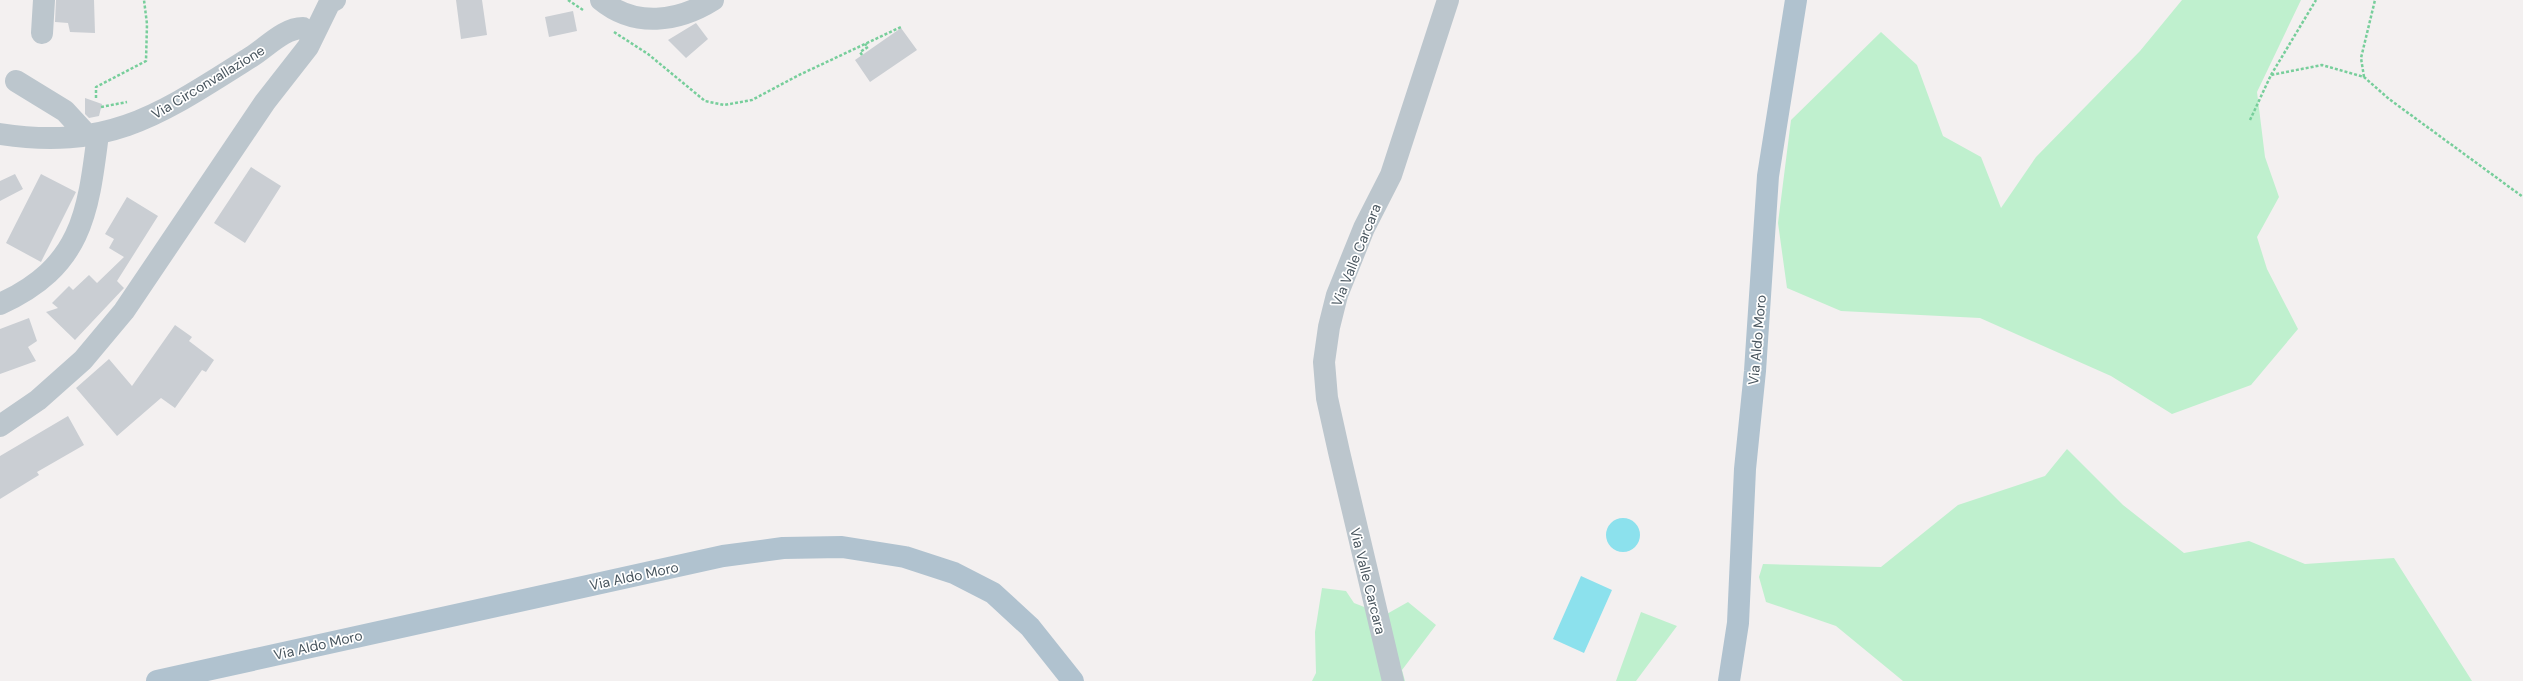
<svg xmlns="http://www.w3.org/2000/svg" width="2523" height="681" viewBox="0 0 2523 681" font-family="'DM Sans',sans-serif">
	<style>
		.green { fill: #bff0ce }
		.water { fill: #8ce1ed }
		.building { fill: #caced3 }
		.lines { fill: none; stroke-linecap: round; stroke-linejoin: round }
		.path { stroke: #77ce9b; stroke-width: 2.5; stroke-dasharray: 3 2; stroke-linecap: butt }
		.minor { stroke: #bcc6cd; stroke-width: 22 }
		.major { stroke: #b0c2cf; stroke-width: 22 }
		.labels { text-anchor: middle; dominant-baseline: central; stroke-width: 3.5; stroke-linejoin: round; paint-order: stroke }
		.street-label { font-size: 14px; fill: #48555e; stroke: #fff }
	</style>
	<rect width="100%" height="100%" fill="#f3f0f0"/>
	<path class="green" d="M2182,0H2301L2257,92L2265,157L2279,197L2257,237L2267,269L2298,329L2251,385L2172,414L2111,376L1980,318L1841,311L1787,288L1778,223L1791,120L1881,32L1917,65L1943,136L1981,157L2001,208L2036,157L2140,51Z
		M2067,449L2123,505L2184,553L2249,541L2305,564L2394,558L2472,681H1903L1836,626L1766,602L1759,577L1763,564L1881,567L1958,505L2045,476Z
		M1322,588L1346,591L1354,603L1385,615L1408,602L1436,625L1402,670L1405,681H1312L1316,673L1315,632Z
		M1641,612L1677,626L1636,681H1616Z"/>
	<path class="water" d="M1606 535a17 17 0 1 1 34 0a17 17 0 1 1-34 0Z
		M1581,576L1612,590L1584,653L1553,639Z"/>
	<path class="building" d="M56,0H94L95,33L70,32L68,23L55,22Z
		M456,0H482L487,35L461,39Z
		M573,11L577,31L549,37L545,17Z
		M696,23L708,39L686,58L668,40Z
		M901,28L917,50L870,82L855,60Z
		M85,98L102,104L99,116L89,118L85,114Z
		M251,167L281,186L245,243L214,223Z
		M15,174L23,189L0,201V181Z
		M41,174L76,192L41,262L6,243Z
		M127,197L158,216L117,281L124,288L75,340L46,312L58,308L52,303L69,286L73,290L89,275L97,283L124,257L109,248L114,239L105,234Z
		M29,318L37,341L28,347L36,361L0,374V329Z
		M175,325L192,337L189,341L214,360L206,372L202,370L175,408L161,398L117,436L76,388L109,359L132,386Z
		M68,416L84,445L37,472L39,475L0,499V456Z"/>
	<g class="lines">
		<path class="path" d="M568,0L583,10
			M614,32L648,54L705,101L724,105L752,100L799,75L901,27
			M862,55L860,52L868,47L865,44
			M2271,75L2316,0
			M2364,77L2361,58L2375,0
			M96,98V87L146,61L147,24L144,0
			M101,107L127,102
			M2250,120L2271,75L2322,65L2364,77L2389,99L2523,197"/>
		<path class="minor" d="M601,0C635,28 678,22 713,0
			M42,33L44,0
			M16,81L65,111L88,136
			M0,134C111,151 162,113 251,57C267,47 284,28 303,28L308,32L311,38
			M0,304C81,267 88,215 98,134
			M0,426L38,400L83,360L124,311L265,102L308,47L330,2L335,0
			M1393,681L1339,452L1327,398L1324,362L1329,327L1337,295L1364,228L1391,175L1448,0"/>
		<path class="major" d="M157,681L723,556L783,548L842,547L905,557L954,573L993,593L1030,627L1073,681
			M1729,681L1738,623L1745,469L1755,371L1768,176L1796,0"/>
	</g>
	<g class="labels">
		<g class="street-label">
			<text transform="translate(208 82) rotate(-31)">Via Circonvallazione</text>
			<text transform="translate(1356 255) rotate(-68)">Via Valle Carcara</text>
			<text transform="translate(1757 340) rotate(-85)">Via Aldo Moro</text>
			<text transform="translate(634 576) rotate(-12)">Via Aldo Moro</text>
			<text transform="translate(1368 581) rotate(76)">Via Valle Carcara</text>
			<text transform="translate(318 645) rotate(-13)">Via Aldo Moro</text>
		</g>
	</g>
</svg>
